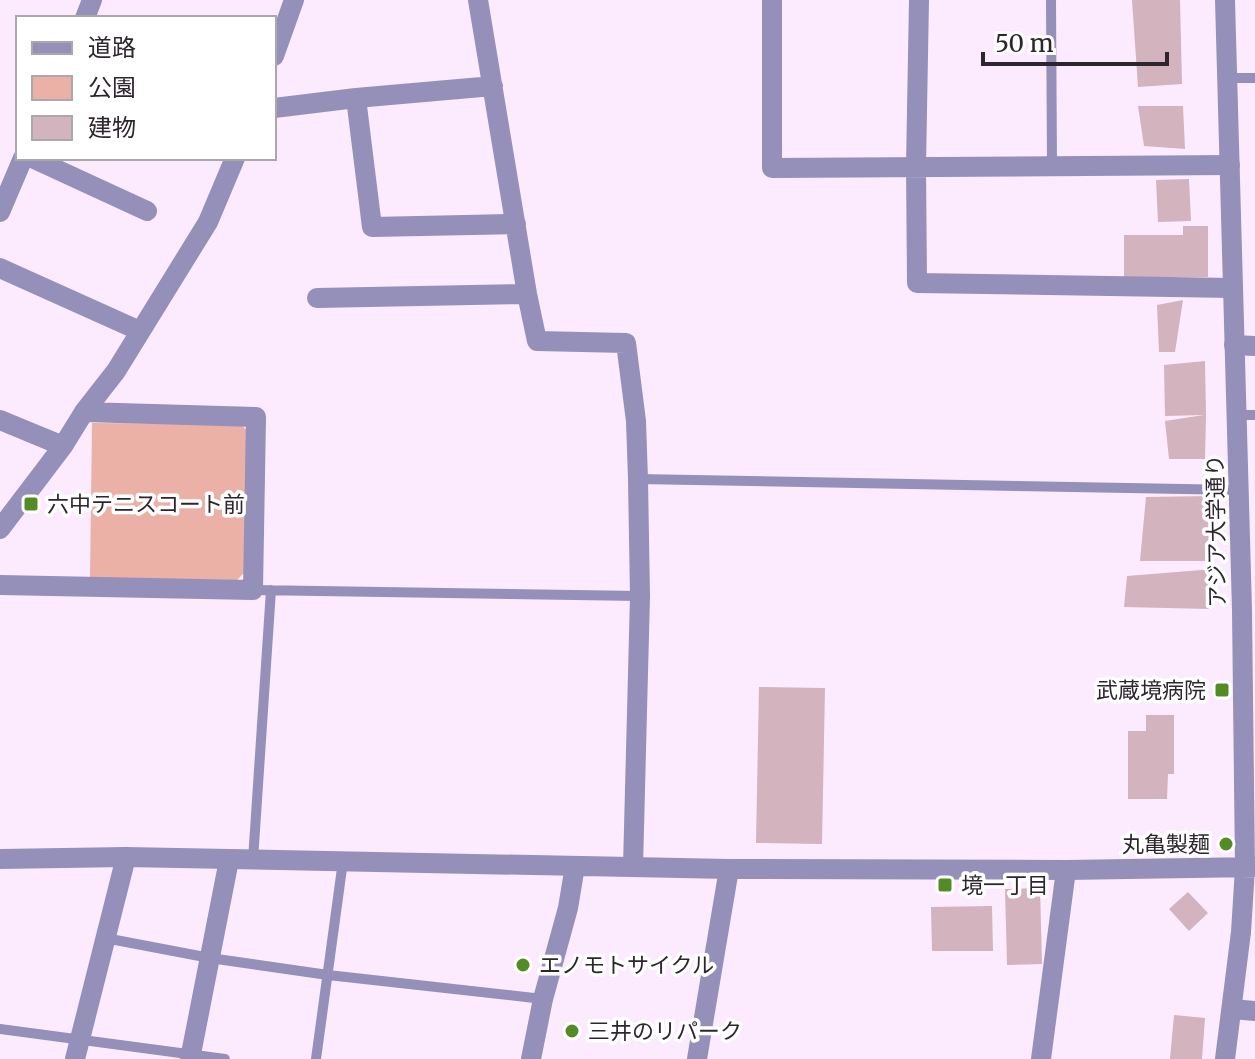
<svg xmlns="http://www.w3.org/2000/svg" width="1255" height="1059" viewBox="0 0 1255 1059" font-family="Merriweather,'Noto Sans JP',serif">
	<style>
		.park { fill: #ecb1a6 }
		.building { fill: #d3b3bd }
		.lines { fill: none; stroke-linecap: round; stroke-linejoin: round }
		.service { stroke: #9490ba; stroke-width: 10 }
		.minor { stroke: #9490ba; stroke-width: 20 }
		.tertiary { stroke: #9490ba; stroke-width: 20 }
		.poi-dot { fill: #538c27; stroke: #fff; stroke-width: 3 }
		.labels { text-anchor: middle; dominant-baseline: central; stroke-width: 7; stroke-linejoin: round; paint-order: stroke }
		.poi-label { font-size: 22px; fill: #2e262f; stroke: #fff; text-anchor: start }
		.street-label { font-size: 22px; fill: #2e262f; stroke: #fff }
	</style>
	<rect width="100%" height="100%" fill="#fcebfe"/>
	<path class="park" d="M92,423L240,424L248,431L244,573L237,580L90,578Z"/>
	<path class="building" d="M1132,0H1180L1182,84L1138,87Z
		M1138,106H1183L1185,149L1144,146Z
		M1189,179L1191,221L1158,222L1156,180Z
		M1183,226H1208V277H1124V235H1183Z
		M1183,300L1175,352H1159L1157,305Z
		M1205,361L1206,415L1205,459H1169L1165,421L1204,415L1165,416L1164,365Z
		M1212,496L1211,561H1140L1146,497Z
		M1214,569L1209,609L1124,607L1127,576Z
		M759,687L825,688L822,844L756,843Z
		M1146,715H1174V774H1168L1167,799H1128V731H1146Z
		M1040,888L1042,964L1007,965L1005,889Z
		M1188,892L1208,913L1189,931L1169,909Z
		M992,906L993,951H932L931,907Z
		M1174,1015L1205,1018L1202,1059H1170Z"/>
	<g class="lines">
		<path class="service" d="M1051,0L1052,165
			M1227,78H1255
			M1237,415H1255
			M638,479L1239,490
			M253,590L640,596
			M253,860L271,590
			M105,938L210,958L328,975L543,999
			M0,1029L225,1059
			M316,1059L343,861"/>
		<path class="minor" d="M478,0L527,294L537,341L626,343L636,421L638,479L640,596L633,867
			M772,0V168L1230,165
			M919,0L916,166L917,283L1233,288
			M85,18L92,0
			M274,56L294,0
			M356,98L372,227L516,224
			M274,108L356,98L493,86
			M32,158L147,211
			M0,212L23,158
			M0,268L140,331
			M317,298L527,294
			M1234,345L1255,346
			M0,420L63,446
			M0,529L63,446L84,412L116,371L208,222L235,158
			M0,585L253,590L256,417L84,412
			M1232,1009L1255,1011
			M75,1059L126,857
			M190,1059L229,860
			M697,1059L729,869
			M1041,1059L1066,870"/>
		<path class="tertiary" d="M1225,0L1242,610L1245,868L1241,932L1225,1059
			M0,859L126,857L729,869L1066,870L1255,867
			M531,1059L543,999L568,908L575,866"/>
	</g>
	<g class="poi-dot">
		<rect x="23" y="496" width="16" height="16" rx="4"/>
		<rect x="1214" y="682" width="16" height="16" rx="4"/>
		<circle cx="1226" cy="844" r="8"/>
		<rect x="937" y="877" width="16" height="16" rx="4"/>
		<circle cx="523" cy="965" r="8"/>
		<circle cx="572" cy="1031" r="8"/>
	</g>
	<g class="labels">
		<g class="poi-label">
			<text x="47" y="504">六中テニスコート前</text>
			<text x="1206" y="690" text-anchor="end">武蔵境病院</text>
			<text x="1210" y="844" text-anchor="end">丸亀製麺</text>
			<text x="961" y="885">境一丁目</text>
			<text x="539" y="965">エノモトサイクル</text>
			<text x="588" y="1031">三井のリパーク</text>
		</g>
		<g class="street-label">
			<text transform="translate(1216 531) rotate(-91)">アジア大学通り</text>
		</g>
	</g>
	<rect x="16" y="16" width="260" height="144" fill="#ffffff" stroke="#aba8ac" stroke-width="2"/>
	<rect x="32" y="42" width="40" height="12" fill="#9490ba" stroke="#aba8ac" stroke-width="2"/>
	<text x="88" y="56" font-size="24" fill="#2e262f">道路</text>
	<rect x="32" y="76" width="40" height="24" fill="#ecb1a6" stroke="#aba8ac" stroke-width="2"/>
	<text x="88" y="96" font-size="24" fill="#2e262f">公園</text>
	<rect x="32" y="116" width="40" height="24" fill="#d3b3bd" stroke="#aba8ac" stroke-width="2"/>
	<text x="88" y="136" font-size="24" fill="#2e262f">建物</text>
	<path d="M983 52v12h184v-12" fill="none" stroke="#2e262f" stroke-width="4"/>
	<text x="995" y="52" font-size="24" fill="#2e262f" stroke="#ffffff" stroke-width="6" paint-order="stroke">50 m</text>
</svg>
